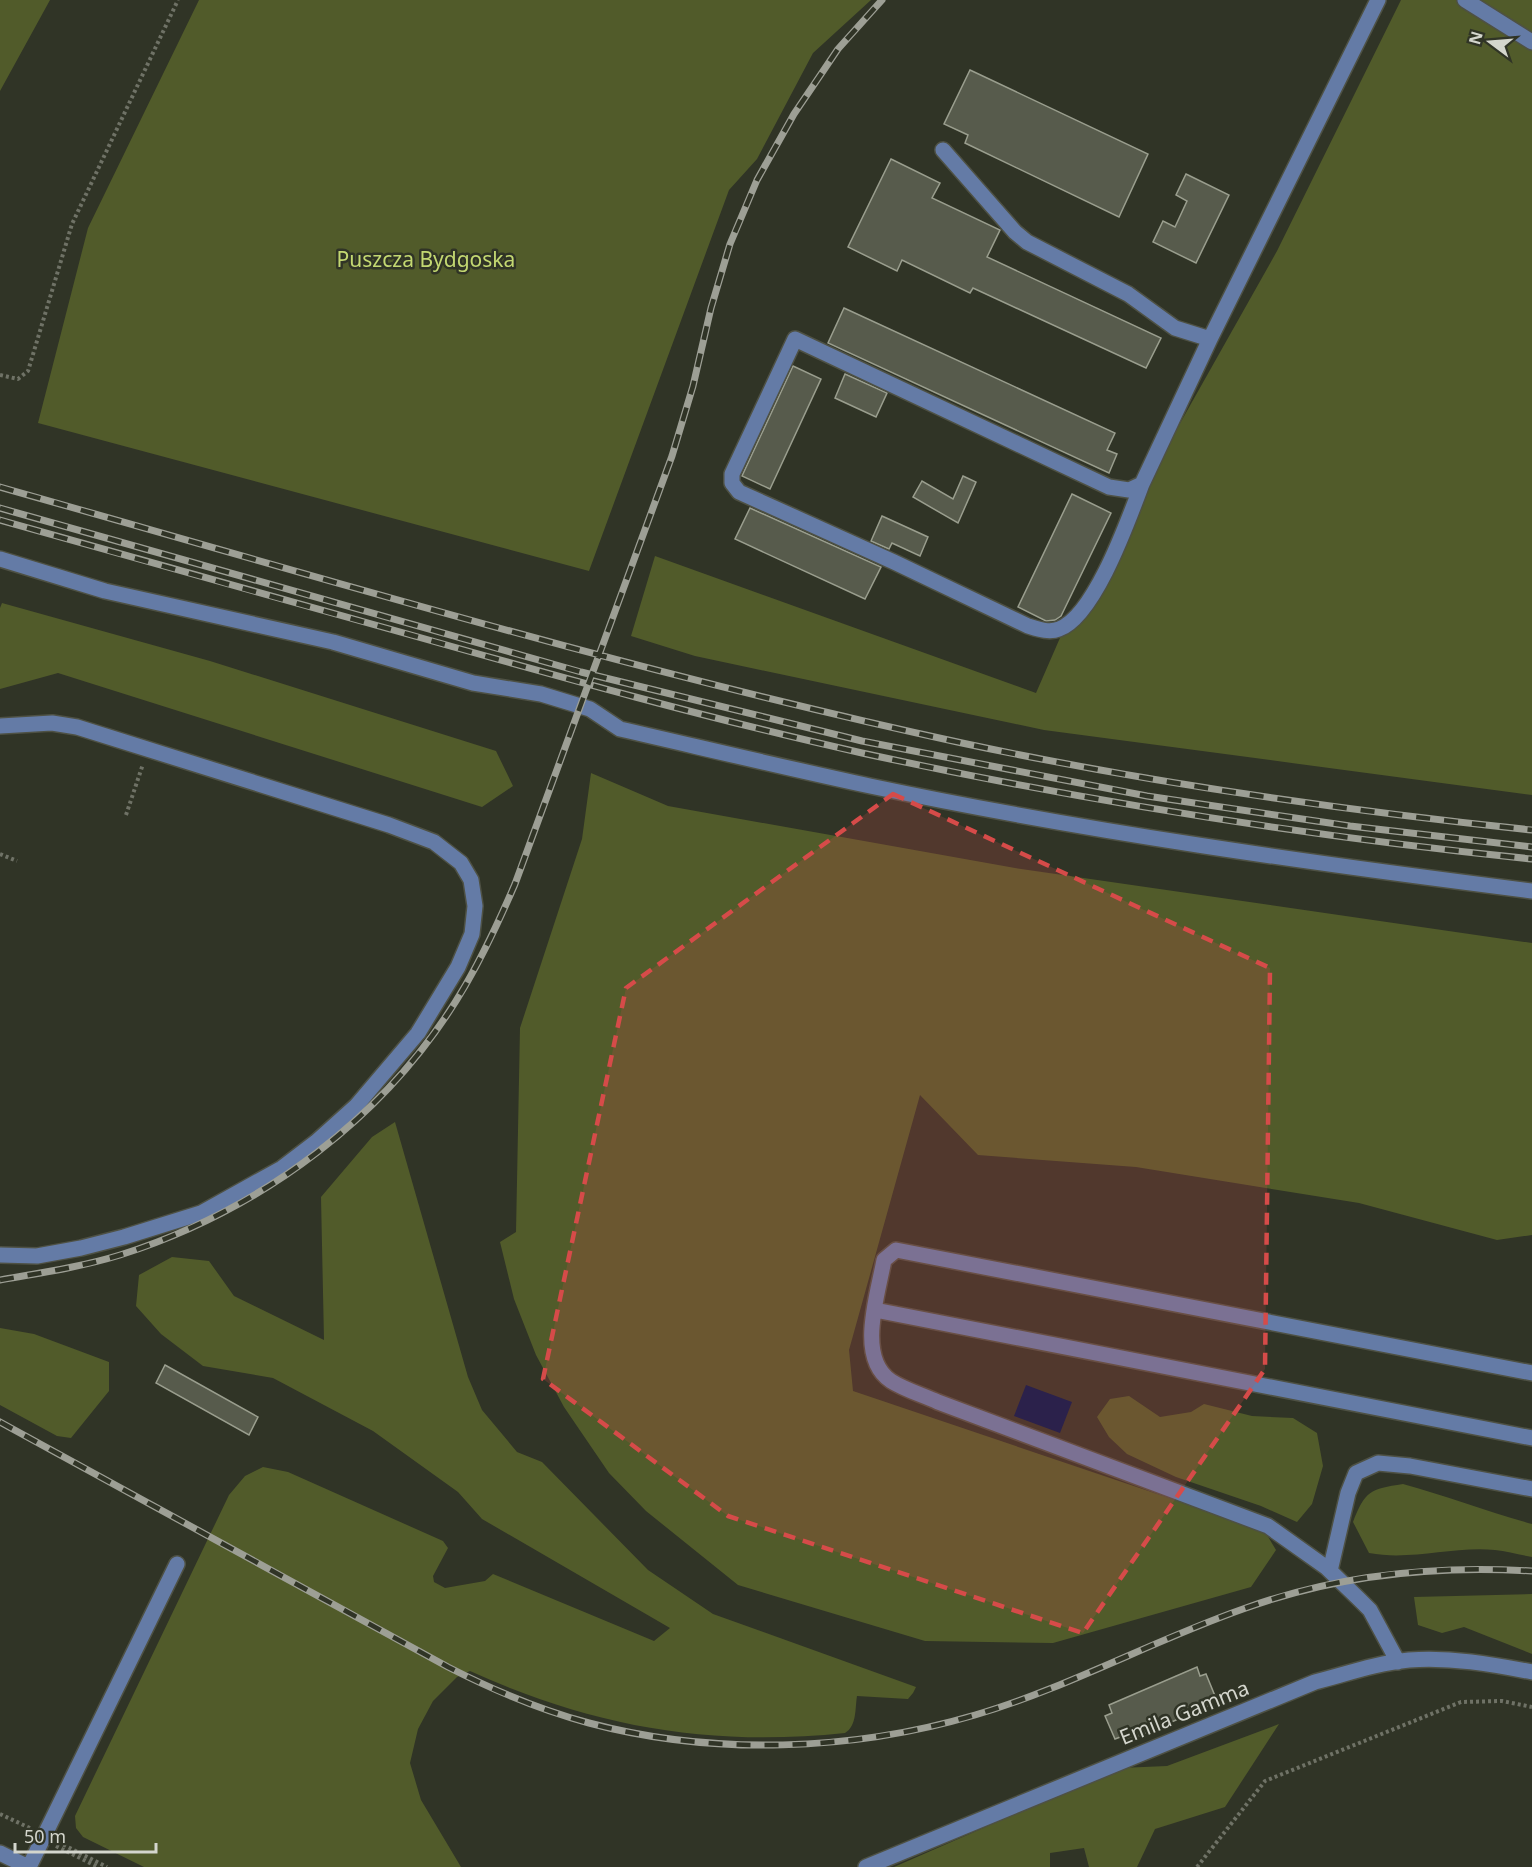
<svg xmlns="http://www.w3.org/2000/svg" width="1532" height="1867" viewBox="0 0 1532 1867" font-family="'Noto Sans',sans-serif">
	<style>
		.green { fill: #515b2a }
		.water { fill: #01174b }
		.building { fill: #575b4c; stroke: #9a9e8e; stroke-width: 1.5 }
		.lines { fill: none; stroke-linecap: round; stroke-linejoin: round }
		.minor-casing { stroke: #4e5144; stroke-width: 18 }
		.path { stroke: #6f7266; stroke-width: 4; stroke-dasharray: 3 3; stroke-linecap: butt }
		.minor { stroke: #647ba6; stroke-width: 15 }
		.rail-casing { stroke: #9d9f95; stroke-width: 7 }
		.rail { stroke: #303426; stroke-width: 4.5; stroke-dasharray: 14; stroke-linecap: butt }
		.marked { fill: #d64b49; fill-opacity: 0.2; stroke: #d64b49; stroke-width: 4.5; stroke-dasharray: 12 8; stroke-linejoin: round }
		.labels { text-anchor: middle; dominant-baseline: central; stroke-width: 5; stroke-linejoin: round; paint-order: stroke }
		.park-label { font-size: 21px; fill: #c3d871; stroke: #303426 }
		.street-label { font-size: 21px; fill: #d4d6cd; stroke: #303426 }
	</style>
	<rect width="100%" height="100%" fill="#303426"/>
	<path class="green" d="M0,0H50L0,91Z
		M199,0H871L813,53L757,159L729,190L589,571L38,423L88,228Z
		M1401,0H1532V795L1044,730L695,656L631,636L655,556L1036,693L1063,631L1277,251Z
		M2,603L210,661L496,751L513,786L482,807L58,673L0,689V608Z
		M591,773L668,806L1015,868L1532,943V1235L1497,1240L1359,1203L1136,1167L978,1155L920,1095L849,1350L853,1391L1264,1530L1276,1550L1251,1587L1053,1643L925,1641L738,1585L646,1511L609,1473L564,1407L536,1355L514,1299L500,1242L516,1232L520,1028L582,839Z
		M395,1122L468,1377L482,1410L517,1452L542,1462L648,1570L713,1614L916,1687L913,1693L908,1699L857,1696C855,1708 857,1726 845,1733C710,1747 593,1727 470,1671L457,1677L433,1701L418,1729L410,1763L421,1800L461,1867H144L83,1837L76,1828L75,1816L229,1495L245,1476L263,1467L288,1472L443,1541L448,1548L433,1576L434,1582L445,1588L485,1581L493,1574L654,1641L670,1628L482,1519L458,1492L373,1431L273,1378L203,1366L161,1334L136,1306L139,1275L172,1257L209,1261L234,1296L324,1340L321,1197L372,1137Z
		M0,1328L34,1334L109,1362V1391L71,1438L57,1436L0,1405Z
		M1129,1396L1160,1417L1191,1412L1204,1404L1252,1416L1293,1418L1317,1433L1323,1466L1312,1504L1297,1522L1261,1506L1176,1477L1127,1454L1109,1437L1097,1417L1110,1399Z
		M1403,1484C1447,1496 1488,1512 1532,1524V1557C1520,1555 1507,1551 1495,1550C1453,1546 1411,1561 1369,1553L1353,1522C1365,1491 1370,1489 1403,1484Z
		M1532,1594V1654L1464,1627L1442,1633L1418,1625L1414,1597Z
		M1279,1724L1225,1807L1155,1829L1137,1867H1089L1084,1848L1050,1853V1867H894L1120,1768L1167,1766Z"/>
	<path class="water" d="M1026,1385L1072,1402L1060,1433L1014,1416Z"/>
	<path class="building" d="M970,70L1148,154L1119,217L965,143L968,135L944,124Z
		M891,159L940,183L932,198L1000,230L987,257L1161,338L1146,368L973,288L970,293L902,260L897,271L848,247Z
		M1186,174L1229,195L1196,263L1153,242L1163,221L1175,227L1187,201L1176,195Z
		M844,308L1115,433L1107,450L1117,454L1109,473L828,343Z
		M793,366L821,379L770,489L742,476Z
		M845,374L887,393L876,417L835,398Z
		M963,476L976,482L958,523L913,497L922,481L953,499Z
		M1072,494L1111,513L1061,616L1055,620L1046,621L1018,607Z
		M750,508L881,567L865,599L735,539Z
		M882,516L928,537L920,556L892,543L889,549L871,541Z
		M165,1365L258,1417L249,1435L156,1383Z
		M1197,1667L1200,1676L1206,1674L1215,1696L1209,1699L1211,1705L1125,1742L1123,1736L1115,1739L1105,1716L1112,1713L1109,1705Z"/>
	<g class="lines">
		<g class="minor-casing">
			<path id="minor" d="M1465,0L1532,42
				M943,150L1015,232L1027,242L1128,294L1175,328L1210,339
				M1142,484C1129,518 1095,616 1059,629C1049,633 1038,629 1028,626L894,562L739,492L732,483V474L795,339L1109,487L1129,490L1142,484L1210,339L1378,0
				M0,559L105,591L333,642L473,683L541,694L590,709L620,729C703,748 786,768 870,786C1088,832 1310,863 1532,891
				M0,726L52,723L77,727L389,825L434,842L461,863L471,880L475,906L472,934L458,967L418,1033L356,1106L316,1142L282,1168L201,1213L124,1237L81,1248L37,1256L0,1255
				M875,1310L1532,1438
				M1330,1571L1348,1493L1356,1473L1378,1463L1410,1466L1532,1489
				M1398,1662L1370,1610L1360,1600L1327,1568L1268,1526L938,1402C923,1395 905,1390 891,1381C856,1358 878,1294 884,1260L896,1250L1532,1373
				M0,1853L28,1867
				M29,1867L177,1564
				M866,1867L1315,1682C1346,1674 1377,1663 1409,1660C1451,1657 1491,1664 1532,1672"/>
		</g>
		<path class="path" d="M0,375L18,379L28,371L72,224L178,0
			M126,815L143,764
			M0,854L17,861
			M0,1814L32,1829
			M58,1842L107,1867
			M56,1846L98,1867
			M1197,1867L1265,1781L1461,1702L1502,1701L1532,1707"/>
		<use href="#minor" class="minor"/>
		<g class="rail-casing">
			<path id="rail" d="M0,487C319,577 637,673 962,743C1150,783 1341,810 1532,830
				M0,508L581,672L862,741L1147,796L1350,826L1532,847
				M0,520C137,559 274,597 411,635C560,677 710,719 862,753C1083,801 1307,836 1532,859
				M0,1280C40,1273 81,1267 120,1255C262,1210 390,1115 465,986C484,953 500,919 515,884L672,456L693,386L711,308L730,244L757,180L794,114L838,49L882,0
				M0,1422L448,1667C493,1690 540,1710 589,1723C713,1756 853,1751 975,1715C1067,1688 1152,1641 1243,1609C1336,1575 1433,1565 1532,1571"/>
		</g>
		<use href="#rail" class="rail"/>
	</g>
	<path class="marked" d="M893,794L1270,968L1265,1369L1083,1633L728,1516L543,1379L626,988Z"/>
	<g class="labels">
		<g class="park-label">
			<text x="426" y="259">Puszcza Bydgoska</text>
		</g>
		<g class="street-label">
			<text transform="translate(1184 1712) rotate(-22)">Emila Gamma</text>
		</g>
	</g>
	<g transform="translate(1490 42) rotate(286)" stroke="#303426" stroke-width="4.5" paint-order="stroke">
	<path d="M0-4.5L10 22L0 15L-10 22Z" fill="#d4d6cd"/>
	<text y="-9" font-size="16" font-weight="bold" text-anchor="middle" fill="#d4d6cd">N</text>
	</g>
	<path d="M15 1843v9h141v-9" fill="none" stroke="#d4d6cd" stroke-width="3"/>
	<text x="24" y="1843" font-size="18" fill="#d4d6cd" stroke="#303426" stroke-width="4.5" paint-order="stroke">50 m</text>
</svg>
